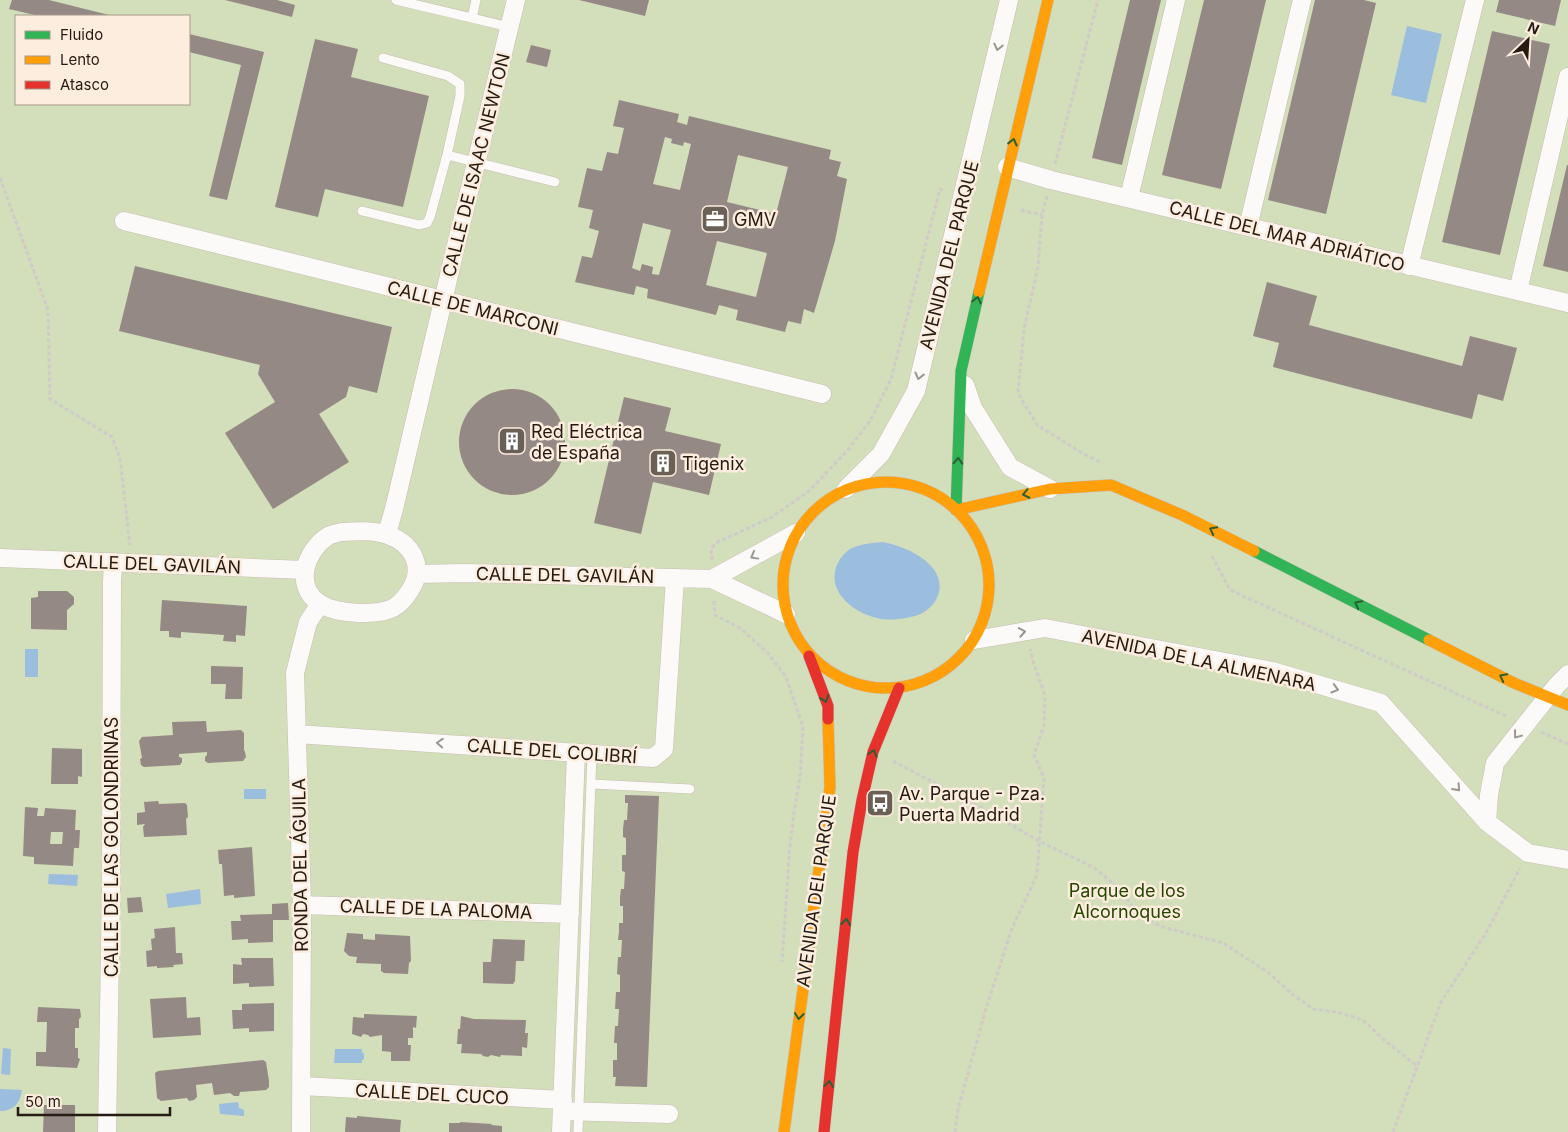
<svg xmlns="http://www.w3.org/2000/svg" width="1568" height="1132" viewBox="0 0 1568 1132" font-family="Inter,sans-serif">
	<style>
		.green { fill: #d3deba; fill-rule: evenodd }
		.water { fill: #9bbdde }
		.building { fill: #958985; fill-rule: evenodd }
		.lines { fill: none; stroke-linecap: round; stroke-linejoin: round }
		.lane-casing { stroke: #c9beb3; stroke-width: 10 }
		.street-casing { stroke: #c9beb3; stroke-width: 19 }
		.fast-casing { stroke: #c9beb3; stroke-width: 12 }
		.slow-casing { stroke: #c9beb3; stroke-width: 12 }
		.jam-casing { stroke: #c9beb3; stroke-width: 12 }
		.path { stroke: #cfcbc8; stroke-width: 3; stroke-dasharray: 4 2.5; stroke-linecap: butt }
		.lane { stroke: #fcfaf8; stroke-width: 9 }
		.street { stroke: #fcfaf8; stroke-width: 18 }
		.fast { stroke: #30b455; stroke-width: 11 }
		.slow { stroke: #ff9f0a; stroke-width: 11 }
		.jam { stroke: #e5322d; stroke-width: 11 }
		.oneway { stroke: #9b9690 }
		.oneway2 { stroke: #2a6030 }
		.labels { text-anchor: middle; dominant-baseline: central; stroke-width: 5; stroke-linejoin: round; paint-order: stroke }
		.street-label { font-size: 18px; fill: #251b12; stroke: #fdedde }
		.poi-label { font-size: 18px; fill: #251b12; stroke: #fdedde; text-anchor: start }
		.park-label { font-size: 18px; fill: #254700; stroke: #fdedde }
	</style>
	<rect width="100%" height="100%" fill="#eddfd1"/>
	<path class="green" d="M0,0H1568V1132H0ZM16,16H189V104H16Z"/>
	<path class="water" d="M1407,26L1442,34L1426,103L1391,95Z
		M882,542C907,546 953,567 936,600C932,607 923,614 915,616C904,619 889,621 877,618C854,613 826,592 837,565C840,558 845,552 852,548C861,544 872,543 882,542Z
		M25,649H38V677H25Z
		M244,789H266V799H244Z
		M49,874L78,875L77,886L48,884Z
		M200,889L201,904L168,908L166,894Z
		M3,1048L11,1049L10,1075L1,1074Z
		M335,1049H362V1052L364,1054V1059L362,1060V1063H334Z
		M0,1089L22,1090C20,1103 14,1111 0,1111Z
		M238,1102L239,1108L244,1110V1116L220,1114L219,1104Z"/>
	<path class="building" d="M12,0H49L113,16H39L9,9Z
		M225,0H277L295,5L292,17Z
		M579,0H649L645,16Z
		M1130,0H1161L1122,165L1092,158Z
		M1204,0H1266L1221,189L1162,175Z
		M1315,0H1364L1376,3L1326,214L1268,200Z
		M1499,0H1561L1555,26L1496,12Z
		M1492,31L1550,44L1500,255L1442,242Z
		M189,34L264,52L227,200L209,196L241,65L189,52Z
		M315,39L358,49L351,77L429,96L403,207L325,189L318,217L275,207Z
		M531,45L551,50L547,67L526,62Z
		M619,100L679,114L677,122L687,125L689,116L831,150L829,159L841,162L837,176L847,179L835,241L814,313L804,309L801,324L788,321L785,332L736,320L738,310L719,305L716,315L647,298L648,289L636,286L634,295L575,282L582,256L592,258L599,231L589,228L593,210L578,207L587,168L602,171L607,152L618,154L624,128L613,126ZM665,137L672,139L671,143L683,146L684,142L691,144L680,190L653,184ZM738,155L788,167L776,214L727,202ZM643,223L671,230L659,275L652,274L653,267L642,264L640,271L632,268ZM717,241L767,253L756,297L706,285Z
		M1567,165H1568V272L1543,266Z
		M135,266L392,327L377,393L349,386L346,397L319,414L349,462L273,509L225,433L275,402L258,374L260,365L119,331Z
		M1267,282L1317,296L1309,325L1462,366L1470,336L1517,348L1503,401L1478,394L1472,419L1273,367L1279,343L1253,336Z
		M459 442a53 53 0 1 1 106 0a53 53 0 1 1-106 0Z
		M624,397L671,408L665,431L721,444L709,495L653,482L641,534L594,523Z
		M38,591H67L74,597V604L67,610V630L31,629V598L38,597Z
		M162,600L247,606L245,636L236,635V642L223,641L224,635L181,632V638L169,637V631H160Z
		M211,666L243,667L242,699H225L226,684H211Z
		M206,721L207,732L241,730L244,733V750L245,752L246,757L243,761L208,763L205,761V757L207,755V752L179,754V757L182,758V762L180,765L144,767L141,765L140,759L142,758L139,741L142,737L173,735L172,722Z
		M52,748L82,749V777L78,776V784H51Z
		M625,795L659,796L647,1087L615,1086L616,1077H613V1060H617V1043H614L615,1026H618L619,1009H615L616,992H620V975L617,974L618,957H621L622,940H618L619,932V923H623V906H620V897L621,889H624L625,872L622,871V855H626V838L623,837V829L624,820H627L628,803H625Z
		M158,801L159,804L185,803L187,805L188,817L186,819L187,835L144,837L143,827L145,824L137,825V813L145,812L144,802Z
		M25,807L38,808L37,816H44L45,808L76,810L75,830H80L79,848H74L73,866L34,864V857L23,856ZM51,832H63L62,844H50Z
		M252,847L255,896L234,898V895L224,896L222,864H219L218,850Z
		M141,897L143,912L128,913L127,898Z
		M288,903L289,920H273V942L248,943V939L232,940L231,921H241L240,915L272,914V904Z
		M175,927L176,953H182L183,964L173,965L174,967L157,968V966L147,967L146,951L152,950L151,939L155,938L154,929Z
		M347,933L363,934V939L375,940V934L410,936L411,961L409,963L408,974L384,973L381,971V964L356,963L357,957L349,956L344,951Z
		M493,939L525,940L524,961H516L515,981L513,984L483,983V962H491Z
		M241,958H273L274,986L249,987V983L233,984V964L242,965Z
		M186,997L187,1018L200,1017L201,1035L153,1038L150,999Z
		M274,1003V1031L249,1032V1028L233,1029L232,1010H242V1004Z
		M38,1007L80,1009L81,1017L79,1019V1028H75V1048H78V1058L80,1059L77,1068L36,1066V1052H46L47,1022H37Z
		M364,1014L417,1016L416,1028L413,1027V1038H408V1045H411L410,1061H391V1052L382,1051V1035L370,1037L368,1035L363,1034L361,1037L352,1034L353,1017L364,1018Z
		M461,1016L474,1019L526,1020L525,1033H528L527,1048L522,1047V1056L501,1055L500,1057L491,1055L488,1057L483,1056L481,1054L461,1053L462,1044H457L458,1029H460Z
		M263,1060L266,1062L269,1081V1087L266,1090L240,1092L239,1096H234L230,1093L214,1095L212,1083L196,1085L197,1097L194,1100L189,1101L187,1098L161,1101L157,1098L155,1073L158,1071Z
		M44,1105H75V1132H43Z
		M357,1116L401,1120L400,1132H345L346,1117L357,1118Z
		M460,1122L492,1124L491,1125L502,1126V1132H449V1123H460Z"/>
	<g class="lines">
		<g class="lane-casing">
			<path id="lane" d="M396,0L510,27
				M472,18L476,0
				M383,58L448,76L460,84V96L447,155
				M362,211L419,225L427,223L430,217L447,155L555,182
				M592,784L690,789
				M578,1132L592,754"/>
		</g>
		<g class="street-casing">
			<path id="street" d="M1007,167L1051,180L1568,303
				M1129,198L1176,0
				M124,221L822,394
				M1248,227L1302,0
				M1409,266L1475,0
				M1518,291L1568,77
				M965,385L973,408L1010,467L1050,489
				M846,489L881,454L916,391L1009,0
				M342,532C357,531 373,530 388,535C413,544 426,568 409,592C405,598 400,604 393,608C383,613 371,613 360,613C346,612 331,611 319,603C294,586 305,551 328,536C332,534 337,533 342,532Z
				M387,534L395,505L458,237L516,0
				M0,558L304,570
				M417,574L465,573L712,579L786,614
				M712,579L796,533
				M974,640L1045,628L1272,671L1381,703L1487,822L1528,853L1568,860
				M297,734L653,758L664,749L675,578
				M1487,822L1489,795L1495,763L1557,685L1568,674
				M302,905L570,914
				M302,1086L563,1100
				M562,1111L669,1114
				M107,1132L111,892L112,582L113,562
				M301,1132L302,905L295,673L308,622L320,604
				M561,1132L576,753"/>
		</g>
		<g class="fast-casing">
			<path id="fast" d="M956,510L961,371L979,292
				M1254,551L1429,640"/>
		</g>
		<g class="slow-casing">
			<path id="slow" d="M979,292L1048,0
				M783 585a103 103 0 1 1 206 0a103 103 0 1 1-206 0Z
				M956,510L1050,489L1111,485L1182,515L1254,551
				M1429,640L1514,683L1568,705
				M784,1132L830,787L828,719"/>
		</g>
		<g class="jam-casing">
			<path id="jam" d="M809,656L828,706V719
				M824,1132L853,852L862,800L873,752L899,688"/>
		</g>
		<path class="path" d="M1055,164L1098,0
			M0,178L48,310L50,399L112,437L120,458L130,545
			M1047,196L1042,215L1038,267L1024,329L1018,393L1037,425L1082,453L1102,463
			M1021,210L1042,215
			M1212,556L1230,590L1508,717
			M712,560L711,548L719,541L734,535L772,517L809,491L848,450L870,421L891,379L940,189L945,191
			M714,601L715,615L740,628L768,653L786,677L803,727L800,777L795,806L790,844L782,962
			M1541,732L1568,744
			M893,761L991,813L1039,841L1093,867L1118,887L1140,916L1163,927L1223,943L1269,973L1292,994L1313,1009L1337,1012L1363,1020L1383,1039L1417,1066
			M955,1132L958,1109L985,1012L1012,928L1037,875L1044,778L1034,755L1044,725L1045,696L1034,664L1030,649
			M1393,1132L1441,1002L1486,933L1520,868"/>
		<use href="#lane" class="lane"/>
		<use href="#street" class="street"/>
		<use href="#fast" class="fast"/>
		<use href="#slow" class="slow"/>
		<use href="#jam" class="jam"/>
	</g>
	<defs><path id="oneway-chevron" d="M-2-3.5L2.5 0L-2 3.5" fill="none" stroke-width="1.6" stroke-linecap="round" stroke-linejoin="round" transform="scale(1.25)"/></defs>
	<g class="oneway">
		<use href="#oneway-chevron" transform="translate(998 47) rotate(103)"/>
		<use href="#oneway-chevron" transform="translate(919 376) rotate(104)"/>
		<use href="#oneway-chevron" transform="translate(754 556) rotate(151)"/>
		<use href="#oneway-chevron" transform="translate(1022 632) rotate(-10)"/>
		<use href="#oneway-chevron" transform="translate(1335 689) rotate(16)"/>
		<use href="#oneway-chevron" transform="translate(1517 735) rotate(127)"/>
		<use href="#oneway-chevron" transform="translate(440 743) rotate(-176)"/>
		<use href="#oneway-chevron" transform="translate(1457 788) rotate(48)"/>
	</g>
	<g class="oneway2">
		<use href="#oneway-chevron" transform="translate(1013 142) rotate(-76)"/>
		<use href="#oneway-chevron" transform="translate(977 300) rotate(-77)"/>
		<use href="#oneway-chevron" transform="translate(958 461) rotate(-88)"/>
		<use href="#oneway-chevron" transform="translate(1026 494) rotate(168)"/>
		<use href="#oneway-chevron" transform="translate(1213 530) rotate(-153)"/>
		<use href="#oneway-chevron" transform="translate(1358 604) rotate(-153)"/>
		<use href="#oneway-chevron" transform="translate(1503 677) rotate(-153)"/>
		<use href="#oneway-chevron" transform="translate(825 699) rotate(71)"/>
		<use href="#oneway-chevron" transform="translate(873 753) rotate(-74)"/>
		<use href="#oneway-chevron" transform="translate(846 922) rotate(-84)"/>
		<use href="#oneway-chevron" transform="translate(799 1016) rotate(97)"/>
		<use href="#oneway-chevron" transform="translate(829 1084) rotate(-84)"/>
	</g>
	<defs>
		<g id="office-square" transform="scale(1.4375)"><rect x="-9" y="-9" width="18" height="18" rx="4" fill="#6b6055" stroke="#fdedde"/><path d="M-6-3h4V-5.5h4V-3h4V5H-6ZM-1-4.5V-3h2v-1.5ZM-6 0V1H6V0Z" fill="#fff"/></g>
		<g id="building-square" transform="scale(1.4375)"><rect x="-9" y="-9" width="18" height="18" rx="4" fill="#6b6055" stroke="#fdedde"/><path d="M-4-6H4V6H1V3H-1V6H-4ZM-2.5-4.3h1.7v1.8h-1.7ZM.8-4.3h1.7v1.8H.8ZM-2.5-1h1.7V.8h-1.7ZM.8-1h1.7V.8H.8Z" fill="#fff"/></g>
		<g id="bus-square" transform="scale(1.4375)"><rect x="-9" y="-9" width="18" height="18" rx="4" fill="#6b6055" stroke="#fdedde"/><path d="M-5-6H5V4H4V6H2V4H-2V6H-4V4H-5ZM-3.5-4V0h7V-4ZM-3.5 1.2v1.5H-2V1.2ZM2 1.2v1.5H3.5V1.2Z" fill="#fff"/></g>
	</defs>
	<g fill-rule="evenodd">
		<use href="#office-square" x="715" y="219"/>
		<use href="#building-square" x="512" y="441"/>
		<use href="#building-square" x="663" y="463"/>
		<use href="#bus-square" x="880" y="803"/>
	</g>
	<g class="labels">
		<g class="street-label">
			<text transform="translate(476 165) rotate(-76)">CALLE DE ISAAC NEWTON</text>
			<text transform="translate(1287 236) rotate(14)">CALLE DEL MAR ADRIÁTICO</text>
			<text transform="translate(949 255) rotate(-76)">AVENIDA DEL PARQUE</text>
			<text transform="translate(473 308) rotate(14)">CALLE DE MARCONI</text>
			<text transform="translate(152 564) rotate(2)">CALLE DEL GAVILÁN</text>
			<text transform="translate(565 575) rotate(1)">CALLE DEL GAVILÁN</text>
			<text transform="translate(1199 660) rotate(12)">AVENIDA DE LA ALMENARA</text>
			<text transform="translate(552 751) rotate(4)">CALLE DEL COLIBRÍ</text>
			<text transform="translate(111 847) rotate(-90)">CALLE DE LAS GOLONDRINAS</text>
			<text transform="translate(300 865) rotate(-91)">RONDA DEL ÁGUILA</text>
			<text transform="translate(816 891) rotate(-82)">AVENIDA DEL PARQUE</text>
			<text transform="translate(436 909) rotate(2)">CALLE DE LA PALOMA</text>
			<text transform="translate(432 1094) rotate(3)">CALLE DEL CUCO</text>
		</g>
		<g class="poi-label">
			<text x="734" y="219">GMV</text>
			<text x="531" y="431">Red Eléctrica<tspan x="531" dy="21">de España</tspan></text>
			<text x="682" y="463">Tigenix</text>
			<text x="899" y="793">Av. Parque - Pza.<tspan x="899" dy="21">Puerta Madrid</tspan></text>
		</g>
		<g class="park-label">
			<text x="1127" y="890">Parque de los<tspan x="1127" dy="21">Alcornoques</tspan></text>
		</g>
	</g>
	<rect x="15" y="15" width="175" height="90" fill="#fdedde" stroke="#a7998c"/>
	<rect x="25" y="31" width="25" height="8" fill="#30b455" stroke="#a7998c"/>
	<text x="60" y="40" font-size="15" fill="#251b12">Fluido</text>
	<rect x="25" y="56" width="25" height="8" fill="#ff9f0a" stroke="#a7998c"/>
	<text x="60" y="65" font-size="15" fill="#251b12">Lento</text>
	<rect x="25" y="81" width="25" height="8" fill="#e5322d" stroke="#a7998c"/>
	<text x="60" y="90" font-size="15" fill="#251b12">Atasco</text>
	<g transform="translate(1528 40) rotate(25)" stroke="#fdedde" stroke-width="4" paint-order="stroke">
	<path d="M0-4L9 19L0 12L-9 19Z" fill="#251b12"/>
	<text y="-8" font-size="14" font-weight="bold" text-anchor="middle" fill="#251b12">N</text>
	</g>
	<path d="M18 1107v8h152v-8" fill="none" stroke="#251b12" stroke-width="2.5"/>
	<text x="25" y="1107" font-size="15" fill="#251b12" stroke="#fdedde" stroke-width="4" paint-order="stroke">50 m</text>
</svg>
